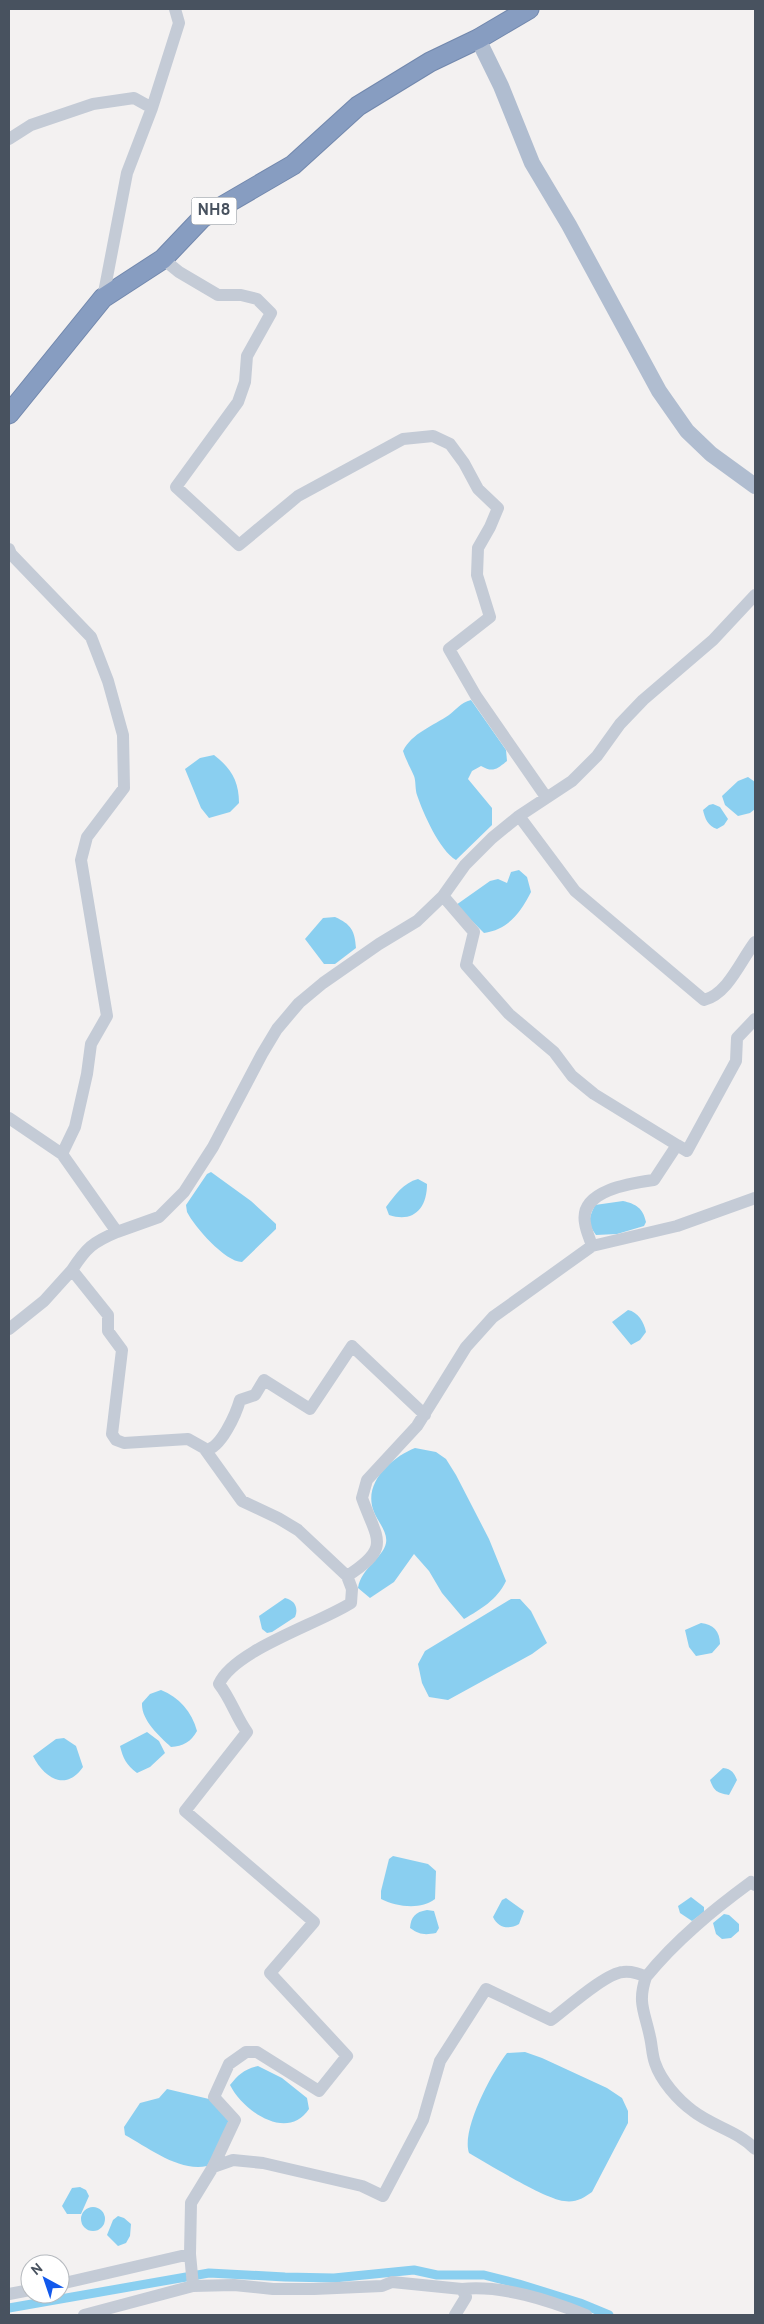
<svg xmlns="http://www.w3.org/2000/svg" width="764" height="2324" viewBox="0 0 764 2324" font-family="Overpass,sans-serif">
	<style>
		.water { fill: #8acff0 }
		.lines { fill: none; stroke-linecap: round; stroke-linejoin: round }
		.canal { stroke: #8acff0; stroke-width: 9 }
		.highway-casing { stroke: #7288ad; stroke-width: 21 }
		.minor { stroke: #c4cbd6; stroke-width: 12 }
		.major { stroke: #b0bdd0; stroke-width: 16 }
		.highway { stroke: #879dc1; stroke-width: 19 }
		.labels { text-anchor: middle; dominant-baseline: central; stroke-width: 4; stroke-linejoin: round; paint-order: stroke }
		.shield { fill: #fff; stroke: #7f868f; stroke-width: 1 }
		.shield-label { font-size: 16px; font-weight: bold; fill: #48525f }
	</style>
	<rect width="100%" height="100%" fill="#f3f1f1"/>
	<path class="water" d="M471,700L506,750L507,761C497,769 493,773 481,766L472,771L468,779L492,808V825L456,860C440,851 423,813 417,795C415,789 416,781 414,776C410,767 406,760 403,751C412,733 433,726 449,715C457,709 460,703 471,700Z
		M214,755C231,768 239,781 239,803L230,812L209,818L201,808L185,769L200,758Z
		M748,777L755,782V809L750,813L738,816L725,805L722,796L738,781Z
		M713,804L720,807L728,819L724,825L717,829C708,826 705,819 703,810L709,805Z
		M519,870L527,877L531,892C520,913 509,929 484,933L456,905L490,881L498,879L507,883L511,872Z
		M335,917C351,924 355,931 356,948L335,964H324L305,939L323,918Z
		M211,1172L251,1201L276,1224V1229L242,1262C225,1262 194,1226 187,1212L186,1205L207,1174Z
		M418,1179L427,1184C427,1209 413,1223 389,1215L386,1207C395,1195 403,1183 418,1179Z
		M623,1201C636,1204 643,1208 646,1222L644,1226L617,1234L596,1235C587,1223 589,1218 595,1205Z
		M628,1310C638,1312 644,1322 646,1332L640,1340L631,1345L612,1322Z
		M415,1448L436,1452L446,1459L456,1475L489,1539L506,1581C497,1600 481,1609 464,1619L442,1593L429,1571L414,1554L394,1582L370,1598L358,1588C361,1568 383,1558 386,1543C388,1532 378,1522 374,1512C362,1483 392,1457 415,1448Z
		M285,1598C294,1600 299,1607 295,1617L272,1632L267,1633L262,1629L259,1616Z
		M511,1599H520L531,1611L547,1643L532,1654L448,1700L429,1697L422,1683L418,1664L425,1651Z
		M701,1623C713,1624 720,1631 720,1644L712,1653L696,1656L689,1647L685,1630Z
		M161,1690C179,1697 192,1712 197,1731C191,1742 183,1746 171,1747C159,1736 141,1720 142,1703L150,1694Z
		M147,1732L159,1741L165,1753L150,1767L137,1773C126,1765 123,1758 120,1746Z
		M64,1738L76,1746L83,1767C66,1792 44,1778 33,1756L56,1739Z
		M723,1768C732,1769 734,1773 737,1780L729,1795C717,1793 714,1791 710,1780Z
		M393,1856L428,1864L436,1871L435,1899C421,1910 397,1907 381,1899V1891L389,1859Z
		M691,1897L704,1907V1912L692,1921L680,1913L678,1906Z
		M506,1898L524,1911L519,1924C509,1930 498,1928 493,1917L502,1900Z
		M427,1910L434,1911L439,1928L436,1933C425,1935 420,1935 410,1928C411,1917 415,1912 427,1910Z
		M724,1914L729,1915L739,1924V1931L731,1938L722,1939L716,1934L713,1923Z
		M525,2052L542,2058L607,2088L622,2098L628,2111V2123L592,2192C584,2198 575,2203 564,2201C543,2198 490,2165 469,2153C461,2130 492,2072 507,2053Z
		M258,2066L282,2078L307,2098L309,2109C287,2142 243,2111 230,2085C238,2075 244,2069 258,2066Z
		M167,2089L209,2099L227,2117L230,2125L207,2166C179,2172 149,2148 125,2135L124,2127L140,2103L159,2098Z
		M80,2187L86,2190L89,2196L81,2214H67L62,2206L72,2188Z
		M81 2219a12 12 0 1 1 24 0a12 12 0 1 1-24 0Z
		M118,2216L124,2218L131,2224L130,2236L126,2243L118,2246L107,2235L113,2220Z"/>
	<g class="lines">
		<path class="canal" d="M9,2308L209,2273L285,2277L334,2278L414,2270L437,2275H484L519,2284L580,2303L609,2315"/>
		<g class="highway-casing">
			<path id="highway" d="M9,414L103,298L163,259L202,218L293,165L358,106L430,62L478,39L529,9"/>
		</g>
		<path class="minor" d="M9,139L31,125L93,104L134,98L152,108
			M163,259L179,272L218,295H241L257,299L271,313L247,356L245,382L238,402L176,487L239,545L298,496L403,439L433,436L450,444L464,463L478,489L498,508L490,527L478,548L477,575L490,617L449,649L476,696L546,797
			M103,298L127,173L152,108L179,23L175,9
			M9,549L11,554L91,637L108,681L123,735L124,788L87,837L81,860L107,1016L91,1044L87,1074L75,1127L62,1154L117,1232C93,1242 86,1248 72,1270L108,1315V1331L122,1350L112,1434L116,1440L124,1443L188,1439L204,1448L242,1501L278,1518L298,1530L347,1576C392,1547 377,1540 362,1498L367,1480L417,1426L466,1347L493,1317L592,1246L677,1226L755,1198
			M519,816L575,891L704,1000C728,994 741,960 755,942
			M443,896L474,932L466,965L509,1014L554,1052L572,1076L594,1094L677,1145L654,1180C632,1183 579,1190 585,1223C586,1231 590,1239 592,1246
			M9,1118L62,1154
			M677,1145L687,1151L736,1061L737,1038L755,1019
			M117,1232L159,1217L184,1192L213,1147L262,1054L277,1029L299,1003L323,983L379,944L417,921L443,896L465,865L492,838L519,816L572,781L597,756L620,724L643,700L713,640L755,595
			M9,1329L44,1301L72,1270
			M206,1450C221,1448 236,1414 240,1400L255,1395L264,1380L310,1409L352,1346L425,1415
			M646,1977C637,2003 645,2012 650,2037C652,2045 652,2055 655,2063C661,2081 678,2100 693,2111C712,2126 738,2131 755,2149
			M213,2167L235,2120L214,2097L229,2064L246,2052H257L319,2091L347,2056L270,1973L314,1922L185,1811L247,1732C236,1717 231,1699 219,1684C234,1650 318,1624 351,1603L352,1589L347,1576
			M60,2284L190,2254
			M193,2286L190,2254L191,2203L213,2167L233,2160L263,2163L362,2186L383,2196L423,2120L440,2061L486,1989L551,2020C567,2008 606,1973 623,1972C632,1971 638,1973 646,1977C676,1940 713,1910 751,1882L755,1885
			M462,2289C503,2285 548,2300 586,2315
			M9,2294L30,2290
			M84,2315L193,2286L234,2285L273,2289H314L382,2286L392,2282L462,2289L466,2297L455,2315"/>
		<path class="major" d="M478,39L501,86L532,163L569,225L659,391L687,431L711,454L755,486"/>
		<use href="#highway" class="highway"/>
	</g>
	<g class="labels">
		<rect class="shield" x="191.5" y="197.5" width="45" height="27" rx="4"/>
		<g class="shield-label">
			<text x="214" y="211">NH8</text>
		</g>
	</g>
	<rect width="764" height="2324" fill="none" stroke="#48525f" stroke-width="20"/>
	<g transform="translate(45 2279) rotate(320)"><circle r="24" fill="#ffffff" stroke="#b6babf"/>
	<path d="M0-4L9 19L0 12L-9 19Z" fill="#1259ec"/>
	<text y="-8" font-size="14" font-weight="bold" text-anchor="middle" fill="#48525f">N</text>
	</g>
</svg>
